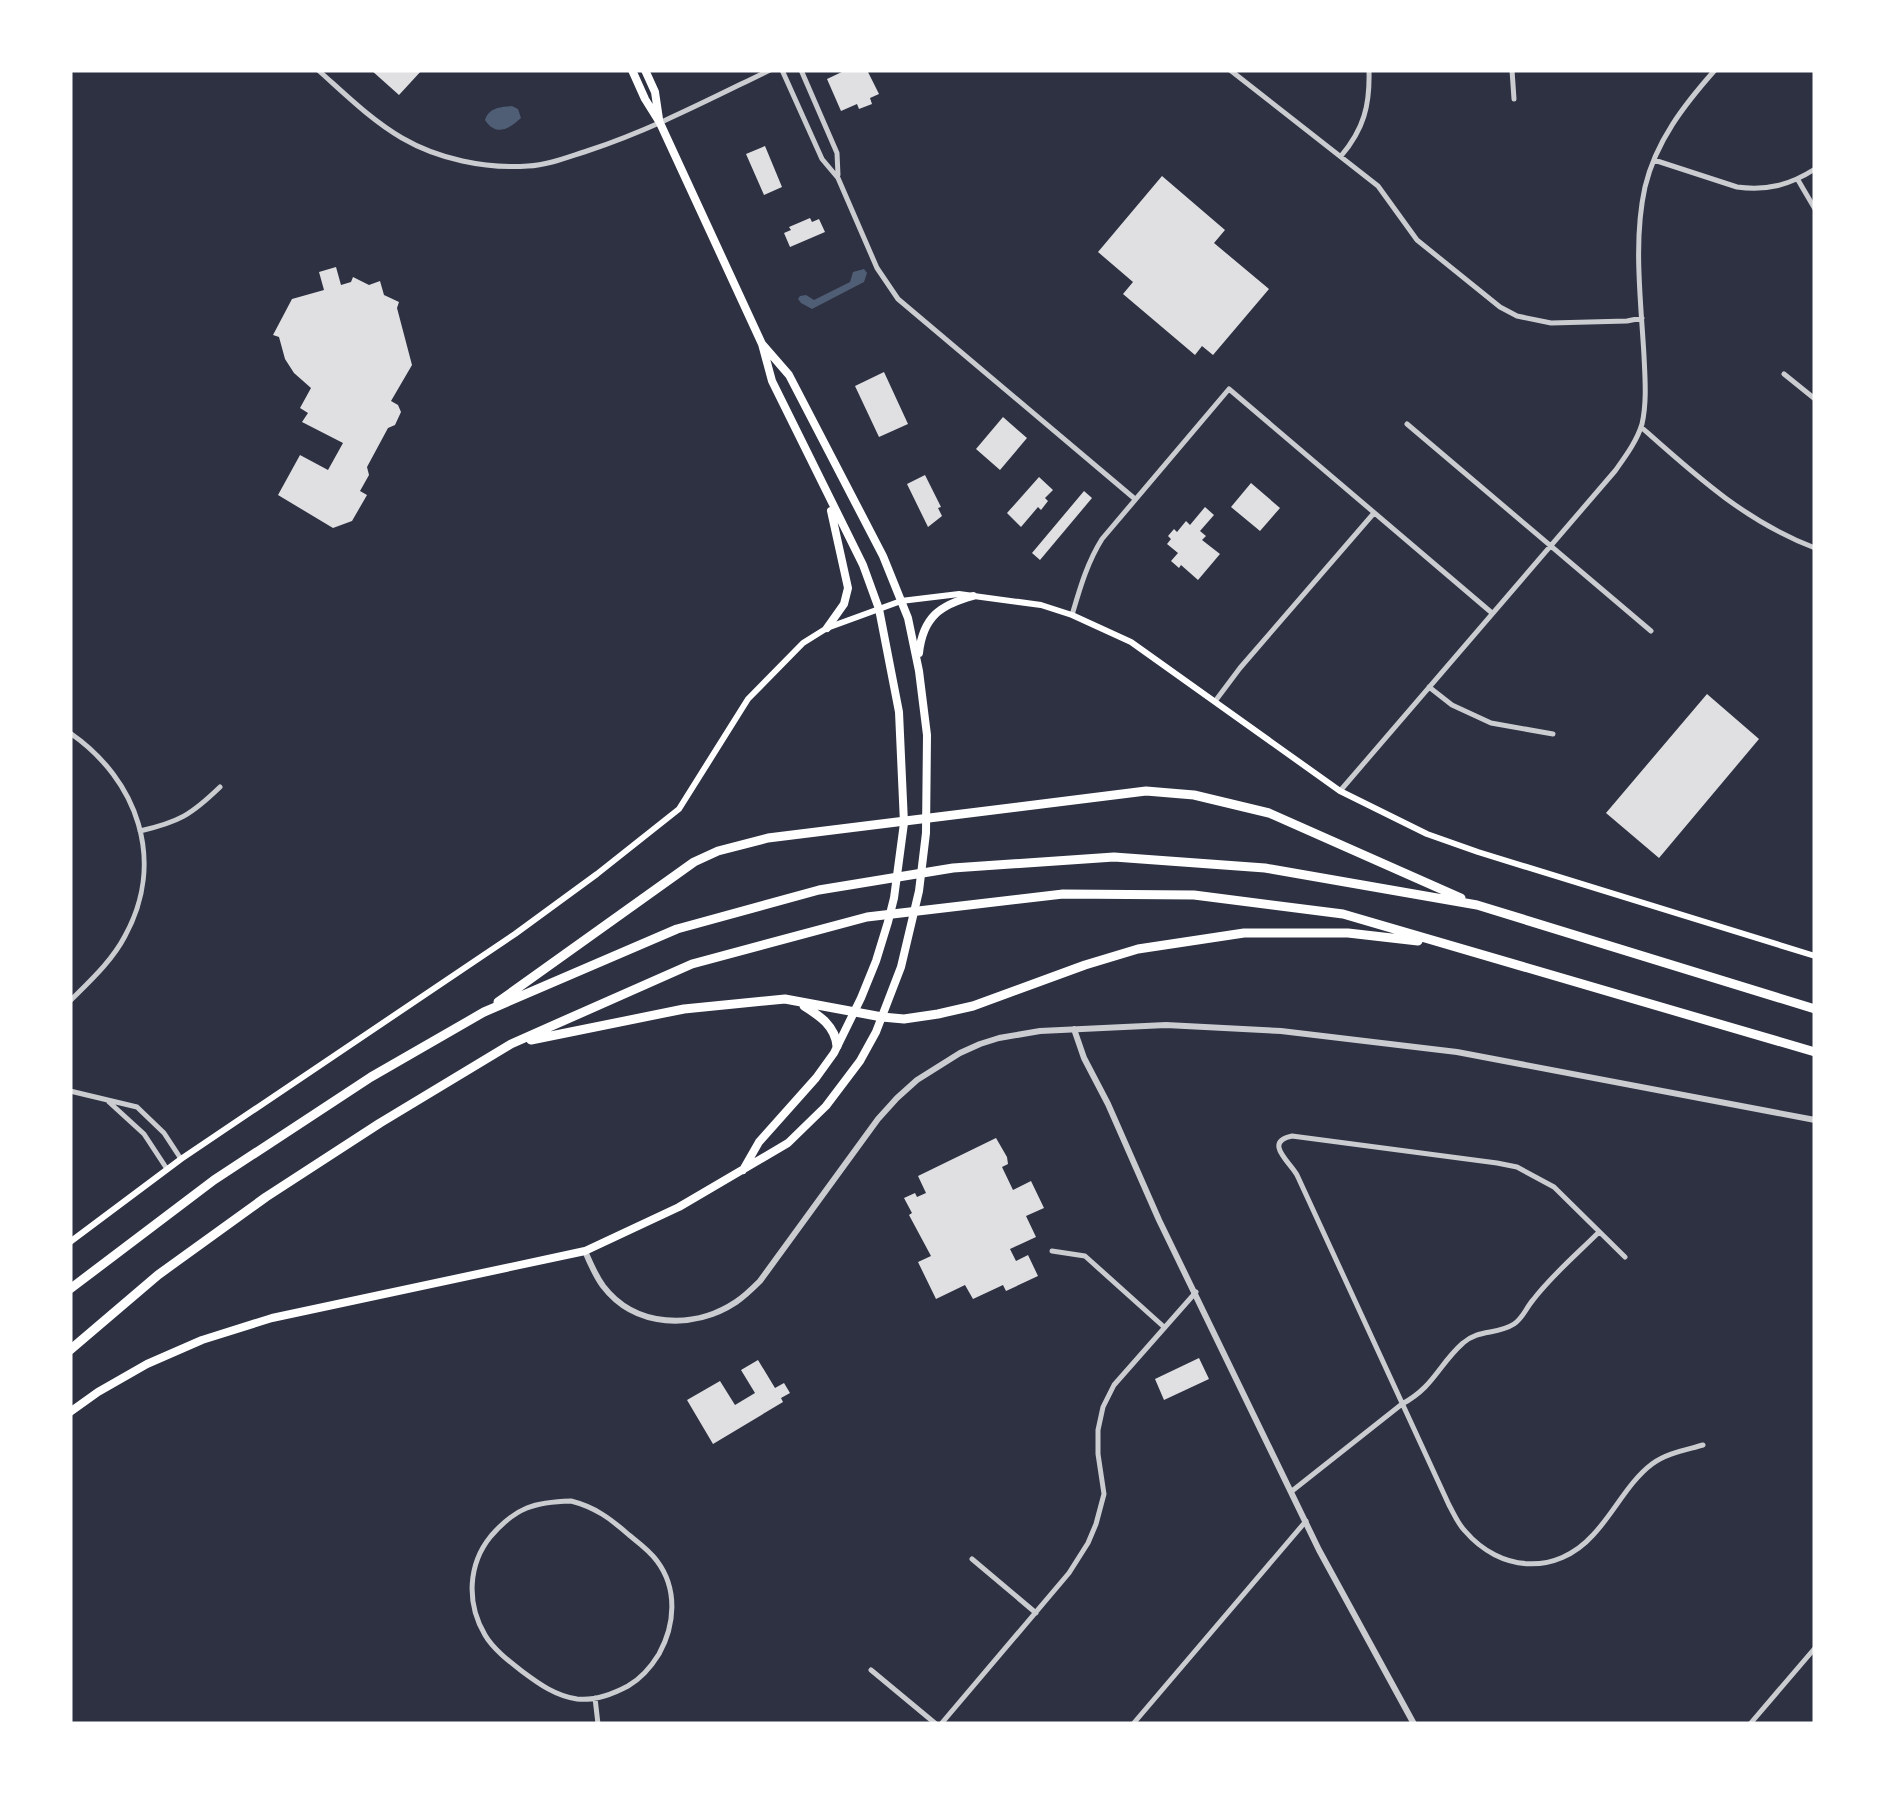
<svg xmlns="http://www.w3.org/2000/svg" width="1885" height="1794" viewBox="0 0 1885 1794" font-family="Inter,sans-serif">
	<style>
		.water { fill: #4f5d75 }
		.building { fill: #e0e0e3 }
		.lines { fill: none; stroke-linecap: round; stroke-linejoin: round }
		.minor { stroke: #caccd0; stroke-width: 5 }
		.tertiary { stroke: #caccd0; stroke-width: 6 }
		.secondary { stroke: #fff; stroke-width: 6 }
		.primary { stroke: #fff; stroke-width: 8 }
		.motorway { stroke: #fff; stroke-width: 9 }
	</style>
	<rect width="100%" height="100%" fill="#2d3142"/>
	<path class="water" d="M512,106L518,109L521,118C509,129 496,137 485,120C489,107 501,107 512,106Z
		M864,269L867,273L864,282L812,309L801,303L798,299L800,296L806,295L814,300L850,282L853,272Z"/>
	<path class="building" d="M371,70H422L399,95Z
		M846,70H867L879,94L870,98L872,104L859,109L857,104L841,111L827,79Z
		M765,146L782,187L764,195L746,154Z
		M1162,176L1225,230L1214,243L1269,289L1213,355L1202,346L1195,355L1123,294L1133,282L1098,252Z
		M810,218L812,222L819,219L825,232L790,247L784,233L791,230L789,227Z
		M336,267L341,285L351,282L353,277L369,285L380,281L384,295L399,302L397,308L412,365L391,401L398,405L401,412L395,425L388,428L367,467L369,475L360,491L367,495L352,521L333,528L278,495L300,455L328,470L343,443L302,422L308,413L300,408L311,388L294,373L285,359L279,337L273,335L292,299L324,290L319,272Z
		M884,372L908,424L879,437L855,386Z
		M1003,417L1027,438L1000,470L976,449Z
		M925,475L941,507L938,508L942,516L928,527L907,484Z
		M1039,477L1053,490L1045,498L1048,501L1041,510L1038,507L1021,527L1007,513Z
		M1251,483L1280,508L1260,531L1231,507Z
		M1084,491L1092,498L1040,560L1032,553Z
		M1205,507L1214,515L1200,531L1206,536L1202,540L1220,554L1198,580L1181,565L1179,568L1171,561L1178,553L1167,544L1171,539L1168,536L1174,529L1177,532L1186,521L1190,525Z
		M1707,694L1759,739L1659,858L1606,813Z
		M996,1138L1007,1157L1008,1164L1002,1167L1013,1190L1031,1181L1044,1208L1026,1216L1036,1237L1010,1249L1016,1261L1028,1255L1038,1276L1006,1291L1003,1285L973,1299L965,1285L936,1299L918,1262L931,1256L909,1215L912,1213L904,1198L915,1193L917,1197L926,1193L918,1176Z
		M1199,1358L1209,1379L1164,1400L1155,1379Z
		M758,1360L775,1388L784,1383L790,1393L781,1398L783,1402L713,1444L687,1400L720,1381L735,1405L755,1393L741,1370Z"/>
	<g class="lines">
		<path class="minor" d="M318,70C345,94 371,120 402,138C438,159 485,169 528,166C548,165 568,157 587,151C651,130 710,99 770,70
			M782,70L822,159L838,178L877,268L898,299L1135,499
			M801,70L837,153L838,175
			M1230,70L1378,186L1417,240L1500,307L1517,316L1551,323L1627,321L1642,318
			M1512,70L1514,99
			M1341,156C1364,129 1370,105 1369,70
			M1654,160L1737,187C1767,191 1790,185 1815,169
			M1798,180L1815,209
			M1784,374L1815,399
			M1407,424L1651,631
			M1641,427C1695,475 1746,522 1815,548
			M1072,615C1080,588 1087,563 1102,539L1229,389L1492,613
			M1429,687L1452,705L1491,723L1553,734
			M1216,700L1240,668L1374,513
			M70,733C138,780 166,861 125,936C112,961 90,981 70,1001
			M1340,791L1615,471C1625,457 1637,441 1642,424C1647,402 1645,378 1644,356C1641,301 1633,241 1645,187C1656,141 1684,105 1715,70
			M140,831C179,822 191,815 220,787
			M70,1091L137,1107L164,1133L181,1159
			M109,1102L144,1134L167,1169
			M1052,1251L1085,1256L1164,1327
			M1625,1257L1554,1187L1517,1167L1497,1163L1292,1136C1263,1142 1290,1162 1297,1175L1449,1505C1454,1514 1458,1524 1465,1531C1500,1572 1556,1576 1593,1535C1614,1513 1628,1482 1652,1464C1667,1453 1686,1450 1703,1445
			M1292,1491L1402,1404C1434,1387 1439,1364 1463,1343C1478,1329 1497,1335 1514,1324C1523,1318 1526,1308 1533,1300C1552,1275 1577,1254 1599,1232
			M571,1501C595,1507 611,1519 629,1535C639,1543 650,1551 657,1561C678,1589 675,1625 659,1654C651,1667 642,1678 628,1686C613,1694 594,1701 577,1699C556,1696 539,1684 523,1672C510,1662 493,1649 485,1635C466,1603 468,1564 491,1536C516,1507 535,1502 571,1501Z
			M972,1559L1036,1613
			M871,1670L936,1724
			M595,1698L598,1724
			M941,1724L1069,1573L1088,1543L1096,1524L1104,1494L1098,1454V1430L1103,1407L1114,1385L1196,1292
			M1133,1724L1306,1521
			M1750,1724L1815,1648"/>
		<path class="tertiary" d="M1074,1029L1084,1058L1108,1104L1159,1220L1319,1550L1414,1724
			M585,1251C590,1263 595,1275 603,1286C635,1328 694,1330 736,1302C745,1296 753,1288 760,1281L878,1119L897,1098L917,1080L960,1053L980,1044L999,1038L1040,1031L1166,1025L1281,1031L1457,1052L1815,1120"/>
		<path class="secondary" d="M70,1242L181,1159L515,934L597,874L679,809L748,699L803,643L827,628L901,601L959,594L1041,605L1072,615L1131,642L1340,791L1427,834L1478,852L1815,956"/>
		<path class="primary" d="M632,70L645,99L660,123L762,344L772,381L863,565L879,609L899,712L904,823L894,898L888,922L876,961L861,998L834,1053L816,1078L759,1142L743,1170
			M645,70L655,92L659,119
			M827,628L844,604L848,588L831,511
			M919,653C923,617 940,605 973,596
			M70,1412L98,1392L147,1364L202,1340L272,1318L585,1251L679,1207L788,1143L826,1106L860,1061L876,1032L901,967L919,891L926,833L927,735L919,671L908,618L883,556L789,375L762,344"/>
		<path class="motorway" d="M498,1002L694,862L718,851L768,838L1146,791L1194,795L1269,813L1461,898
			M804,1006C820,1016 835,1026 837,1046
			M531,1040L684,1009L785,999L882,1017L904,1019L938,1014L973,1006L1085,965L1138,949L1244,933H1348L1418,941
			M70,1289L214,1180L371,1077L484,1012L677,929L819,890L953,868L1114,857L1265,868L1477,905L1815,1009
			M70,1350L158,1275L266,1197L380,1123L511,1044L692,964L867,917L1063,894L1194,895L1343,914L1815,1052"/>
	</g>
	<rect width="1885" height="1794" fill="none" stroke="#ffffff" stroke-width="145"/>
</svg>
